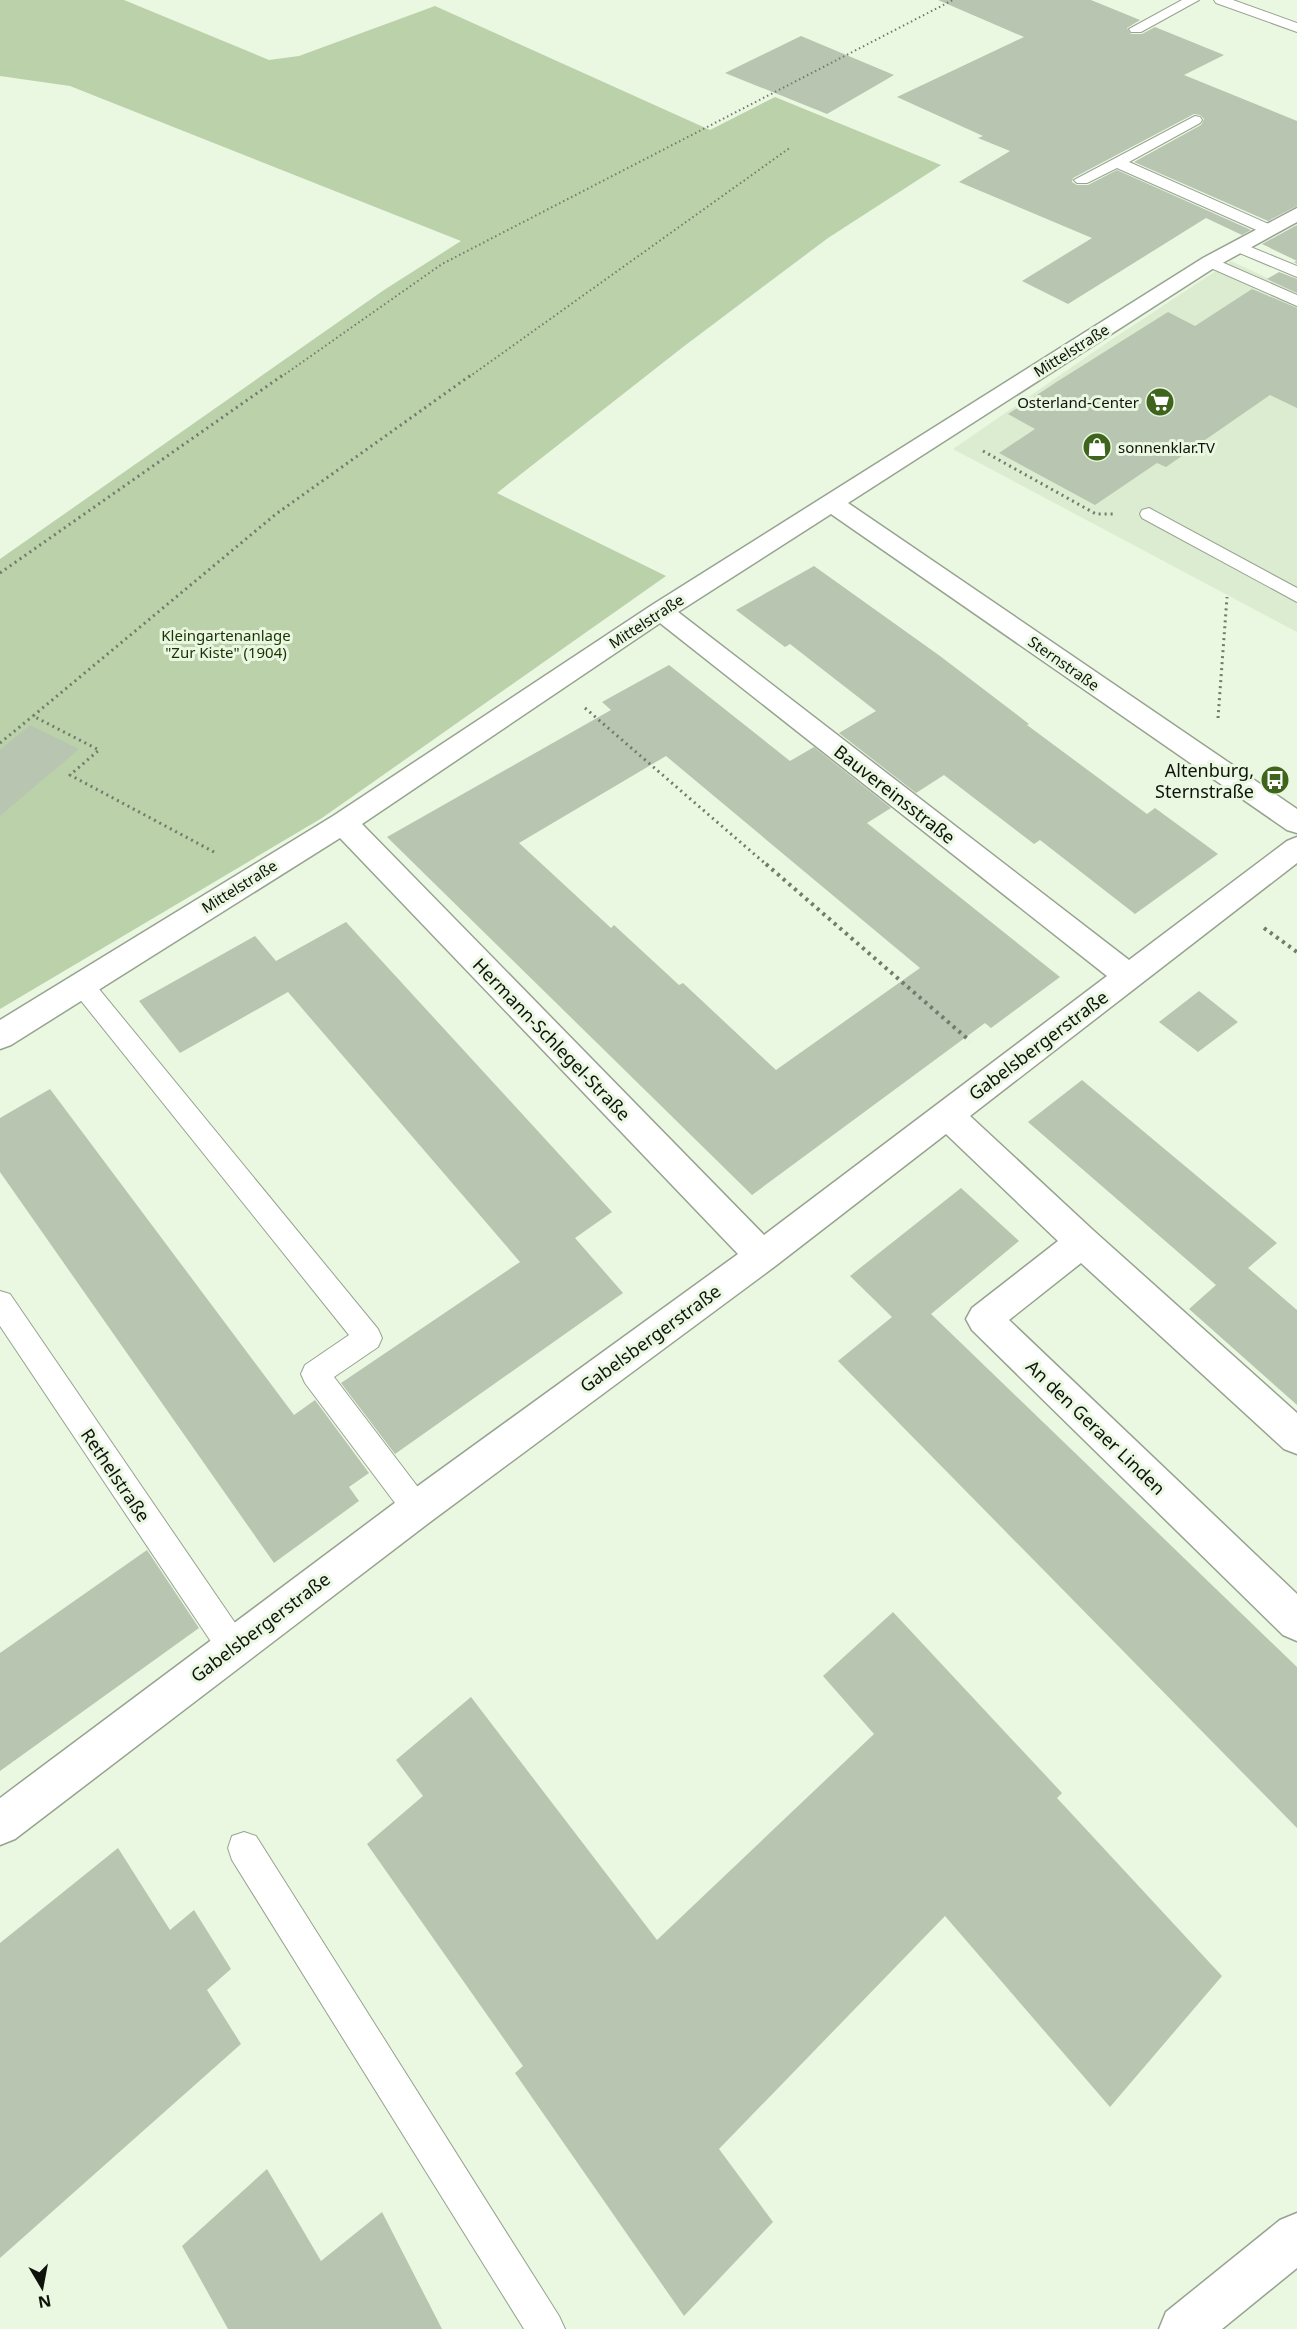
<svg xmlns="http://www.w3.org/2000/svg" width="1297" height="2329" viewBox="0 0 1297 2329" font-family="'Noto Sans',sans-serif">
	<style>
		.built { fill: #dbecd0 }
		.green { fill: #bad1a9 }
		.building { fill: #b8c5b0; fill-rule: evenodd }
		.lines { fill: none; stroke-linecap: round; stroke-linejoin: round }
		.lane-casing { stroke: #97a38f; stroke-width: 2 }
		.street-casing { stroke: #97a38f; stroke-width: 3 }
		.secondary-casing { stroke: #97a38f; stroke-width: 3 }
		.path-far2 { stroke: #737b6d; stroke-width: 2; stroke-dasharray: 1.5 3; stroke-linecap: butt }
		.path-far1 { stroke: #737b6d; stroke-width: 3; stroke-dasharray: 2 4; stroke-linecap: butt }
		.path { stroke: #737b6d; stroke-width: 4; stroke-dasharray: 3 4.5; stroke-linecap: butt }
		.lane { fill: #fff; fill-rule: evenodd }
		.street { fill: #fff; fill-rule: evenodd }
		.secondary { fill: #fff; fill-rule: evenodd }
		.labels { text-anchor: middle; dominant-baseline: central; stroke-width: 6; stroke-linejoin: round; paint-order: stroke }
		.far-street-label { font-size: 15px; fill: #0f130c; stroke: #eaf7e1 }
		.far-poi-label { font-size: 15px; fill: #0f130c; stroke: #eaf7e1; text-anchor: end }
		.far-park-label { font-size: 15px; fill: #1b3202; stroke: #eaf7e1 }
		.poi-label { font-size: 18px; fill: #0f130c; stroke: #eaf7e1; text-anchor: end }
		.street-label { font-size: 18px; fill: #0f130c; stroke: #eaf7e1 }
	</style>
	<rect width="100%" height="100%" fill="#eaf7e1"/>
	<path class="built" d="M1231,261L1297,292V632L953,449L1111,340Z"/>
	<path class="green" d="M0,0H124L269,60L299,56L435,6L710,130L775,97L941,165L828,238L683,347L497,493L666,576L322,818L0,1009V559L384,290L461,241L70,86L0,76Z"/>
	<path class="building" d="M938,0H1091L1140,20L1127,28L1131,34H1142L1155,27L1224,55L1184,75L1297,121V206L1268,221L1134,162L1201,125L1204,119L1200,115L1194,114L1073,178L1072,182L1077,185H1088L1117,170L1251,230L1242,235L1206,218L1068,304L1022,281L1092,238L959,182L1010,151L978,138L983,136L897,97L1024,37Z
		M801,36L894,75L827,114L725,73Z
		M1297,225V264L1294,262L1297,261L1262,244Z
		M1279,272L1297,279V293L1267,279Z
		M1252,289L1297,308V408L1270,395L1166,467L1157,463L1095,505L999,453L1035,429L1008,414L1058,381L1168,312L1195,326Z
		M814,566L940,656L1029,724L1027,725L1147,814L1155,808L1218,854L1135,914L1040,840L1034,844L944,775L916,793L839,733L876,711L790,644L785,647L736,610Z
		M669,665L790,761L814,747L891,808L867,823L1060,977L991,1028L985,1023L752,1195L387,837L611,710L602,702ZM666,756L920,968L776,1070L683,983L679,985L614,925L611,928L519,843Z
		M30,725L79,749L0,816V750Z
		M346,922L612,1212L575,1238L623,1293L395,1454L341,1383L520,1262L288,992L180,1053L139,1001L255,936L276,961Z
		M1199,991L1238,1022L1198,1052L1159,1022Z
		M1082,1080L1277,1243L1248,1268L1297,1310V1405L1189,1309L1216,1285L1028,1122Z
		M50,1089L294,1415L315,1400L369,1473L349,1487L359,1501L274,1563L0,1172V1118Z
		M961,1188L1019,1241L931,1314L1297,1667V1828L838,1361L892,1317L850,1276Z
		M147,1550L199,1628L0,1771V1653Z
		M893,1612L1062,1793L1057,1798L1222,1976L1110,2107L945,1916L719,2149L773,2222L684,2316L515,2073L523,2066L367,1844L423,1796L396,1760L471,1697L657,1940L874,1734L823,1676Z
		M118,1848L170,1930L194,1910L231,1969L207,1990L241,2044L0,2258V1943Z
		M267,2169L321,2261L382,2212L442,2329H228L182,2246Z"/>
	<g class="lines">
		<g class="lane-casing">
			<path id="lane" d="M1182,0H1199L1141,32H1131L1129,29Z
				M1214,0H1233L1297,23V32L1216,3Z
				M1195,116L1200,117L1202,120L1200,123L1129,162L1273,226L1275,229L1273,232H1261L1117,168L1087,183H1077L1074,180Z
				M1236,241L1297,266V277L1230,249L1228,246Z
				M1210,257L1297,295V306L1204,265L1202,262Z
				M1149,508L1297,588V602L1142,518L1140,514L1142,510Z
				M82,976L90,978L378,1329L382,1338L378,1347L334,1377L427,1499L432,1509L427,1519L417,1523L407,1519L305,1383L301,1374L305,1365L349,1335L74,992L70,985L74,978Z
				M0,1291L10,1294L244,1636L248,1647L244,1658L233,1662L222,1658L0,1326Z
				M244,1832L256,1836L559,2316L565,2329H524L232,1860L228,1848L232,1836Z"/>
		</g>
		<g class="street-casing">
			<path id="street" d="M1297,208V222L1217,266L848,503L1297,809V833L1287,830L831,514L678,612L1129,960L1287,841L1297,837V863L970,1116L1094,1231L1297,1413V1454L1284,1449L1081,1263L1009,1320L1297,1594V1641L1283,1635L972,1330L966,1319L972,1308L1058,1241L946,1134L774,1267L430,1522L15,1839L0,1845V1798L404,1496L738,1254L340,838L11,1045L0,1049V1020L333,816L652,605L1203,258ZM660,623L1107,976L764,1235L362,824Z"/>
		</g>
		<g class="secondary-casing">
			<path id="secondary" d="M1297,2213V2268L1222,2329H1159L1166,2312L1280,2220Z"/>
		</g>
		<path class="path-far2" d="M281,377L442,264L953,0
			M469,377L791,147"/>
		<path class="path-far1" d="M983,451L1096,514H1113
			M0,573L283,375
			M585,708L768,866
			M1218,718L1227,597
			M0,743L33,716
			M214,852L70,775L99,750L33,716L276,514L471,375"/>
		<path class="path" d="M766,864L970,1041
			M1264,928L1297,952"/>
		<use href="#lane" class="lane"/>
		<use href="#street" class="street"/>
		<use href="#secondary" class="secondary"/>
	</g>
	<defs>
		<g id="supermarket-disc" transform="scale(1.5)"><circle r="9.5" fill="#3f641c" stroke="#eaf7e1"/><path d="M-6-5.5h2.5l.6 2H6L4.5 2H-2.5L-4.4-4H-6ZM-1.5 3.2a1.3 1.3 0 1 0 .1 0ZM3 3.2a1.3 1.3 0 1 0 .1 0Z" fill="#fff"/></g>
		<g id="shop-disc" transform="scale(1.5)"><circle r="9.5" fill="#3f641c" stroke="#eaf7e1"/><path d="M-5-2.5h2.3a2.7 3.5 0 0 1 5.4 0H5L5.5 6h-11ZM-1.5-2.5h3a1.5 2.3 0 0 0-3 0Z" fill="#fff"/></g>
		<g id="bus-disc" transform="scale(1.5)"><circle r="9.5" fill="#3f641c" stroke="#eaf7e1"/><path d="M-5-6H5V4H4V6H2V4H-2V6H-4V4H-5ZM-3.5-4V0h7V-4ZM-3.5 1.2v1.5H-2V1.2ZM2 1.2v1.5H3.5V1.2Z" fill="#fff"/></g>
	</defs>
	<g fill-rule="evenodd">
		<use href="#supermarket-disc" x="1160" y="402"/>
		<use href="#shop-disc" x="1097" y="447"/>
		<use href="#bus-disc" x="1275" y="780"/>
	</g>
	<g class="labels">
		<g class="far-street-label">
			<text transform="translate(1071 350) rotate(-32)">Mittelstraße</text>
			<text transform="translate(646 621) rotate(-33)">Mittelstraße</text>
			<text transform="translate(1064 663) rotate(35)">Sternstraße</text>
			<text transform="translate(239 886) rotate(-32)">Mittelstraße</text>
		</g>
		<g class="far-poi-label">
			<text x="1139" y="402">Osterland-Center</text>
			<text x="1118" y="447" text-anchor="start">sonnenklar.TV</text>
		</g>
		<g class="far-park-label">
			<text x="226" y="635">Kleingartenanlage<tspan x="226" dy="17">"Zur Kiste" (1904)</tspan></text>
		</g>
		<g class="poi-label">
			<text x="1254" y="770">Altenburg,<tspan x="1254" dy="21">Sternstraße</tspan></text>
		</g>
		<g class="street-label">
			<text transform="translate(895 794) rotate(38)">Bauvereinsstraße</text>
			<text transform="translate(552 1039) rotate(46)">Hermann-Schlegel-Straße</text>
			<text transform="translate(1038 1045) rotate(-37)">Gabelsbergerstraße</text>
			<text transform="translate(650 1338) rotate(-36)">Gabelsbergerstraße</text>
			<text transform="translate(1096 1427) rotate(44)">An den Geraer Linden</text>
			<text transform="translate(116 1475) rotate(56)">Rethelstraße</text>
			<text transform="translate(260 1627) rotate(-37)">Gabelsbergerstraße</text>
		</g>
	</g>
	<g transform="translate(42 2287) rotate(170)" stroke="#eaf7e1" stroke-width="4.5" paint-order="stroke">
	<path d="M0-4.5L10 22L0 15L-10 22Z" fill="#0f130c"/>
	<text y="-9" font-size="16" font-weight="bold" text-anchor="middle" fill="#0f130c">N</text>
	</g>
</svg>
